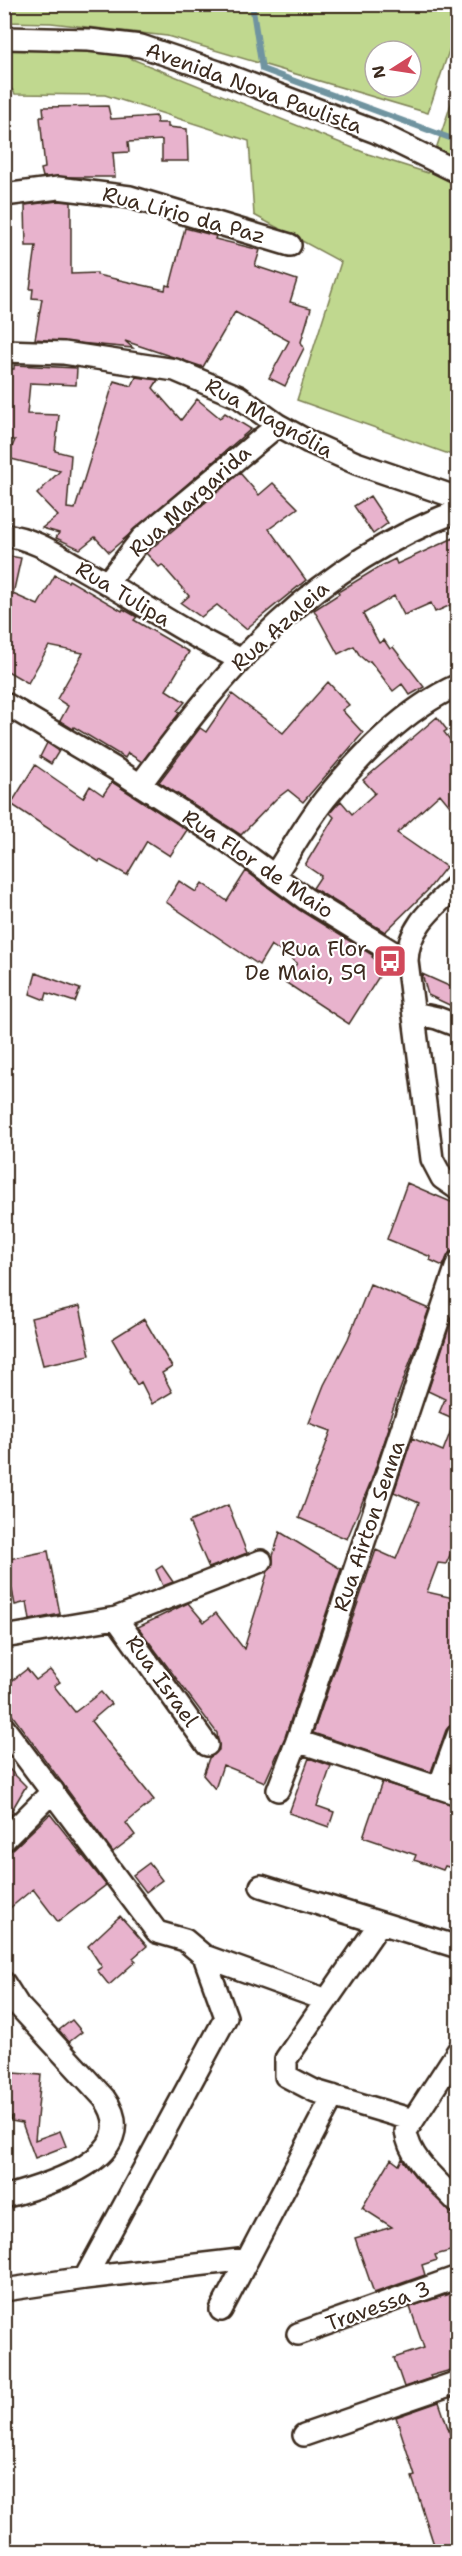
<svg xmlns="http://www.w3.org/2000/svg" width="462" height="2556" viewBox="0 0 462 2556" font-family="'Shantell Sans',sans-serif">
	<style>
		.green { fill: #c0d88f; stroke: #7e8156; stroke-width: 1.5; fill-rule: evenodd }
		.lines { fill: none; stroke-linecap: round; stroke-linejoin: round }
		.stream { stroke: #7094a0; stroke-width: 6 }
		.building { fill: #e8b3cd; stroke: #3b2a1e; stroke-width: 1.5 }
		.minor-casing { stroke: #3b2a1e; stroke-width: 26 }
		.minor { stroke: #fff; stroke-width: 21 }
		.labels { text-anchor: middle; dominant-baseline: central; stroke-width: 4.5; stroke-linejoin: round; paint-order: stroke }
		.street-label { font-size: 21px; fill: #3b2a1e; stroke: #fff }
		.poi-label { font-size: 21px; fill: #3b2a1e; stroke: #fff; text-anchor: end }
	</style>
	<rect width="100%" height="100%" fill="#fff"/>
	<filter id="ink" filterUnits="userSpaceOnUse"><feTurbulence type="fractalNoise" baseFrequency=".0167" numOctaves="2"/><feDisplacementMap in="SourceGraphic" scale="12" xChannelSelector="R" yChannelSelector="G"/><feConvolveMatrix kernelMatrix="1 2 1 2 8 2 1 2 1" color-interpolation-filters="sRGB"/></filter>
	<g filter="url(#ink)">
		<path class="green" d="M5,4L457,5V27L428,113L167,36L51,23L5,22ZM375,51H411V87H375Z
			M4,45L100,46L368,154L428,173L457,86V457L297,400L341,262L254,215L249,141L105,95L15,94L5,79Z"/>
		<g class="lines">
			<path class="stream" d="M252,4L262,69L458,141"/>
		</g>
		<path class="building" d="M108,106L111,119L156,116L157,123H168V127L187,129L188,161H162V140L128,142L129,152L113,153L115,177H43L41,169L45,168L40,117H44L43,107Z
			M58,201L71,202V274L97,273V275L165,290L166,285L170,286L185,228L216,236L215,239L260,250L255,266L297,280L290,302L311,308L301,342L304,348L285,386L269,378L289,341L235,312L203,367L125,341L133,348L35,339L42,299L32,298L33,289H30L36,246H26L25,205Z
			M14,365L77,368L76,385L30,383L27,414L59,415L55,451L71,455L67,508L75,509L114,381L132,386L136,377L158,380L153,388L181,420L197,399L220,418L225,413L251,429L109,552L95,537L80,549L56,538L59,533L42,528L58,516L37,494L60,471L7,458L15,440H4V369H14Z
			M240,473L259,495L273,483L298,508L269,529L306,580L246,629L217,605L201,617L181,603L189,596L162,565L159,567L146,553Z
			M370,496L388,523L373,534L354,506Z
			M458,536V602L435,612L431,603L404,615L394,596L363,614L379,643L384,640L390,649L393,647L424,687L410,695L402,684L393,691L370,661L367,662L360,656L354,646L338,654L314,610L339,594L338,592L381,566L395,559L397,564Z
			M4,555L21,558L13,594L38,605L55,575L68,582L69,580L122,611L123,609L137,617L134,620L189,652L166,690L185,702L177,711L180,713L142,762L128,753L125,758L74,727L73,729L60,721L68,706L57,699L83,653L49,646L28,683L4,669Z
			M328,682L349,705L342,710L363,733L303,802L288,790L276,799L241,835L159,782L200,728L206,732L232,694L283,733Z
			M437,717L447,730L444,732L458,750V816L440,794L397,833L446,867L427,891L385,932L313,888L321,876L305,865L334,817L330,813L337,805L341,801L352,814L375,793L363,780Z
			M47,743L59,751L51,764L40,757Z
			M35,765L83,798L90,786L103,795L112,782L187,830L170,856L147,841L127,875L100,860L99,862L11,804Z
			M246,871L299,910L374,956L372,957L385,967L349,1024L285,982L297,963L271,945L259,965L166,902L179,881L196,892L202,883L227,901Z
			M36,973L80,989L75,1002L47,993L45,1000L30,994Z
			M422,974L458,990V1009L428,995Z
			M407,1183L458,1205V1250L449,1253L443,1266L430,1260L431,1257L387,1239Z
			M370,1284L429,1309L388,1423L389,1428L371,1481L347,1539L299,1518L331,1431L309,1423L324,1385L348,1339Z
			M80,1306L90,1355L43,1365L31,1318Z
			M144,1319L172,1367L162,1373L172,1392L152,1404L141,1382L137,1385L129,1371L130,1370L112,1339Z
			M452,1319L458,1321V1556L451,1553L446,1564L438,1563L427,1592L458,1599V1723L450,1725L446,1730L431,1772L313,1733L376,1550L396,1559L419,1503L394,1492L412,1438L443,1451L455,1420L439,1413L445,1399L428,1391Z
			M228,1505L247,1553L209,1568L189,1522Z
			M280,1532L341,1569L285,1737L265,1782L223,1765L215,1789L203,1775L209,1758L219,1750L217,1733L138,1627L188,1603L204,1622L216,1613L244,1649L268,1571L273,1563V1556Z
			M48,1551L60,1614L30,1620L27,1602L15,1605L12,1590L4,1592V1560Z
			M162,1566L173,1582L163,1586L156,1570Z
			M27,1669L36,1680L50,1670L60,1682L54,1686L75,1712L101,1692L111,1704L91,1721L154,1800L126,1823L135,1835L113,1852L4,1704V1687Z
			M309,1758L331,1766L317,1806L334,1812L329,1827L289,1813Z
			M4,1764L26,1786L12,1810L14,1812L4,1821Z
			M382,1782L458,1806V1870L445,1866L443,1870L429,1865L414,1860L416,1855L363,1837Z
			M50,1814L106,1885L58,1922L33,1889L4,1913V1852L13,1849Z
			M149,1863L162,1880L146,1892L133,1875Z
			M120,1916L147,1946L133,1958L136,1961L109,1985L97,1970L102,1967L88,1946Z
			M72,2020L82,2032L69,2042L59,2030Z
			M13,2073L41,2075L35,2140L60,2131L66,2146L35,2158L22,2123L11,2121L12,2117L8,2116L9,2102H5L7,2085H11Z
			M391,2159L399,2165L402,2159L417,2179L458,2219V2249L435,2255L437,2260L422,2265L425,2275L374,2293L355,2238L392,2227L362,2208Z
			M458,2291V2368L430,2376L431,2378L404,2387L394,2358L424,2348L410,2307Z
			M439,2402L458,2457V2542L435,2548L412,2477L415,2476L396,2417Z"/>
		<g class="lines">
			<g class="minor-casing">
				<path id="minor" d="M4,38L89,40L141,46L218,72L376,132L458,172
					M4,195L58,188L130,197L290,245
					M4,351L64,353L175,370L239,397L278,425L309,442L356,463L458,498
					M4,535C34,538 59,556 84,570C136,599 185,634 240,659
					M107,583L142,538L278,425
					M4,703L114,768L227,841L306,899L407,961
					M140,785C229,664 313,566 458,511
					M274,876C291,851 306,823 325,799C361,755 405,709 458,685
					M458,884C434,907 408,926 407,961L432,1159L442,1178L458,1189
					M414,1013L437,1018L458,1026
					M116,1618L207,1745
					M4,1637L116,1618L261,1561
					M4,1728L157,1932L185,1940L204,1956L226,2017L85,2278
					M297,1741L458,1794
					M439,1787L458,1735
					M278,1790L297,1741L458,1262
					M4,1840L53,1791
					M261,1886L458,1947
					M380,1923L286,2059V2076L315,2091L413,2120
					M204,1956L326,2000
					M4,1983L18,2005L104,2098C147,2157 45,2186 4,2197
					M458,2051L406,2131C409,2160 439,2182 458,2203
					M4,2290L85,2278L248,2259
					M221,2310L333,2096
					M298,2334L458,2277
					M304,2435L458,2382"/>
			</g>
			<use href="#minor" class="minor"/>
		</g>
	</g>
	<defs>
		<g id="bus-square" transform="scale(1.725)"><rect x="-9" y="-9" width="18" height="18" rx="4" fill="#d1495b" stroke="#fff"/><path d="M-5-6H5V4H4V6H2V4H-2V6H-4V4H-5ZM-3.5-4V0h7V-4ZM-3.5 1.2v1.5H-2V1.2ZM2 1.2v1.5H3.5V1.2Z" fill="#fff"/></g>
	</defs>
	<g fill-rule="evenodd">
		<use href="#bus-square" x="390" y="961"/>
	</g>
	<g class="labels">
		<g class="street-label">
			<text transform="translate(254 88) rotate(20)">Avenida Nova Paulista</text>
			<text transform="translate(184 215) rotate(15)">Rua Lírio da Paz</text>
			<text transform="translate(269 418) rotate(29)">Rua Magnólia</text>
			<text transform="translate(190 501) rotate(-42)">Rua Margarida</text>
			<text transform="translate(123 594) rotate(31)">Rua Tulipa</text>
			<text transform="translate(280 626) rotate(-42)">Rua Azaleia</text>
			<text transform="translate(258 864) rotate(34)">Rua Flor de Maio</text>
			<text transform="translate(369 1526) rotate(-71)">Rua Airton Senna</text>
			<text transform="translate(162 1681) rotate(54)">Rua Israel</text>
			<text transform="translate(378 2306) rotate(-20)">Travessa 3</text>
		</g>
		<g class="poi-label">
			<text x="367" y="949">Rua Flor<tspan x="367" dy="24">De Maio, 59</tspan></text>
		</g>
	</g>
	<rect width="462" height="2556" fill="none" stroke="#fff" stroke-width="24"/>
	<rect x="12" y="12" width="438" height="2532" fill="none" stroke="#3b2a1e" stroke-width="2" filter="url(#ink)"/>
	<g transform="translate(393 69) rotate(258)"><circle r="28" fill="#ffffff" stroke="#b1aaa5" stroke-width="1.5"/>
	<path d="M0-4.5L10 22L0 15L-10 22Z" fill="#d1495b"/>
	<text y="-9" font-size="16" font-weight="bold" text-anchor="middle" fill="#3b2a1e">N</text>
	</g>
</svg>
